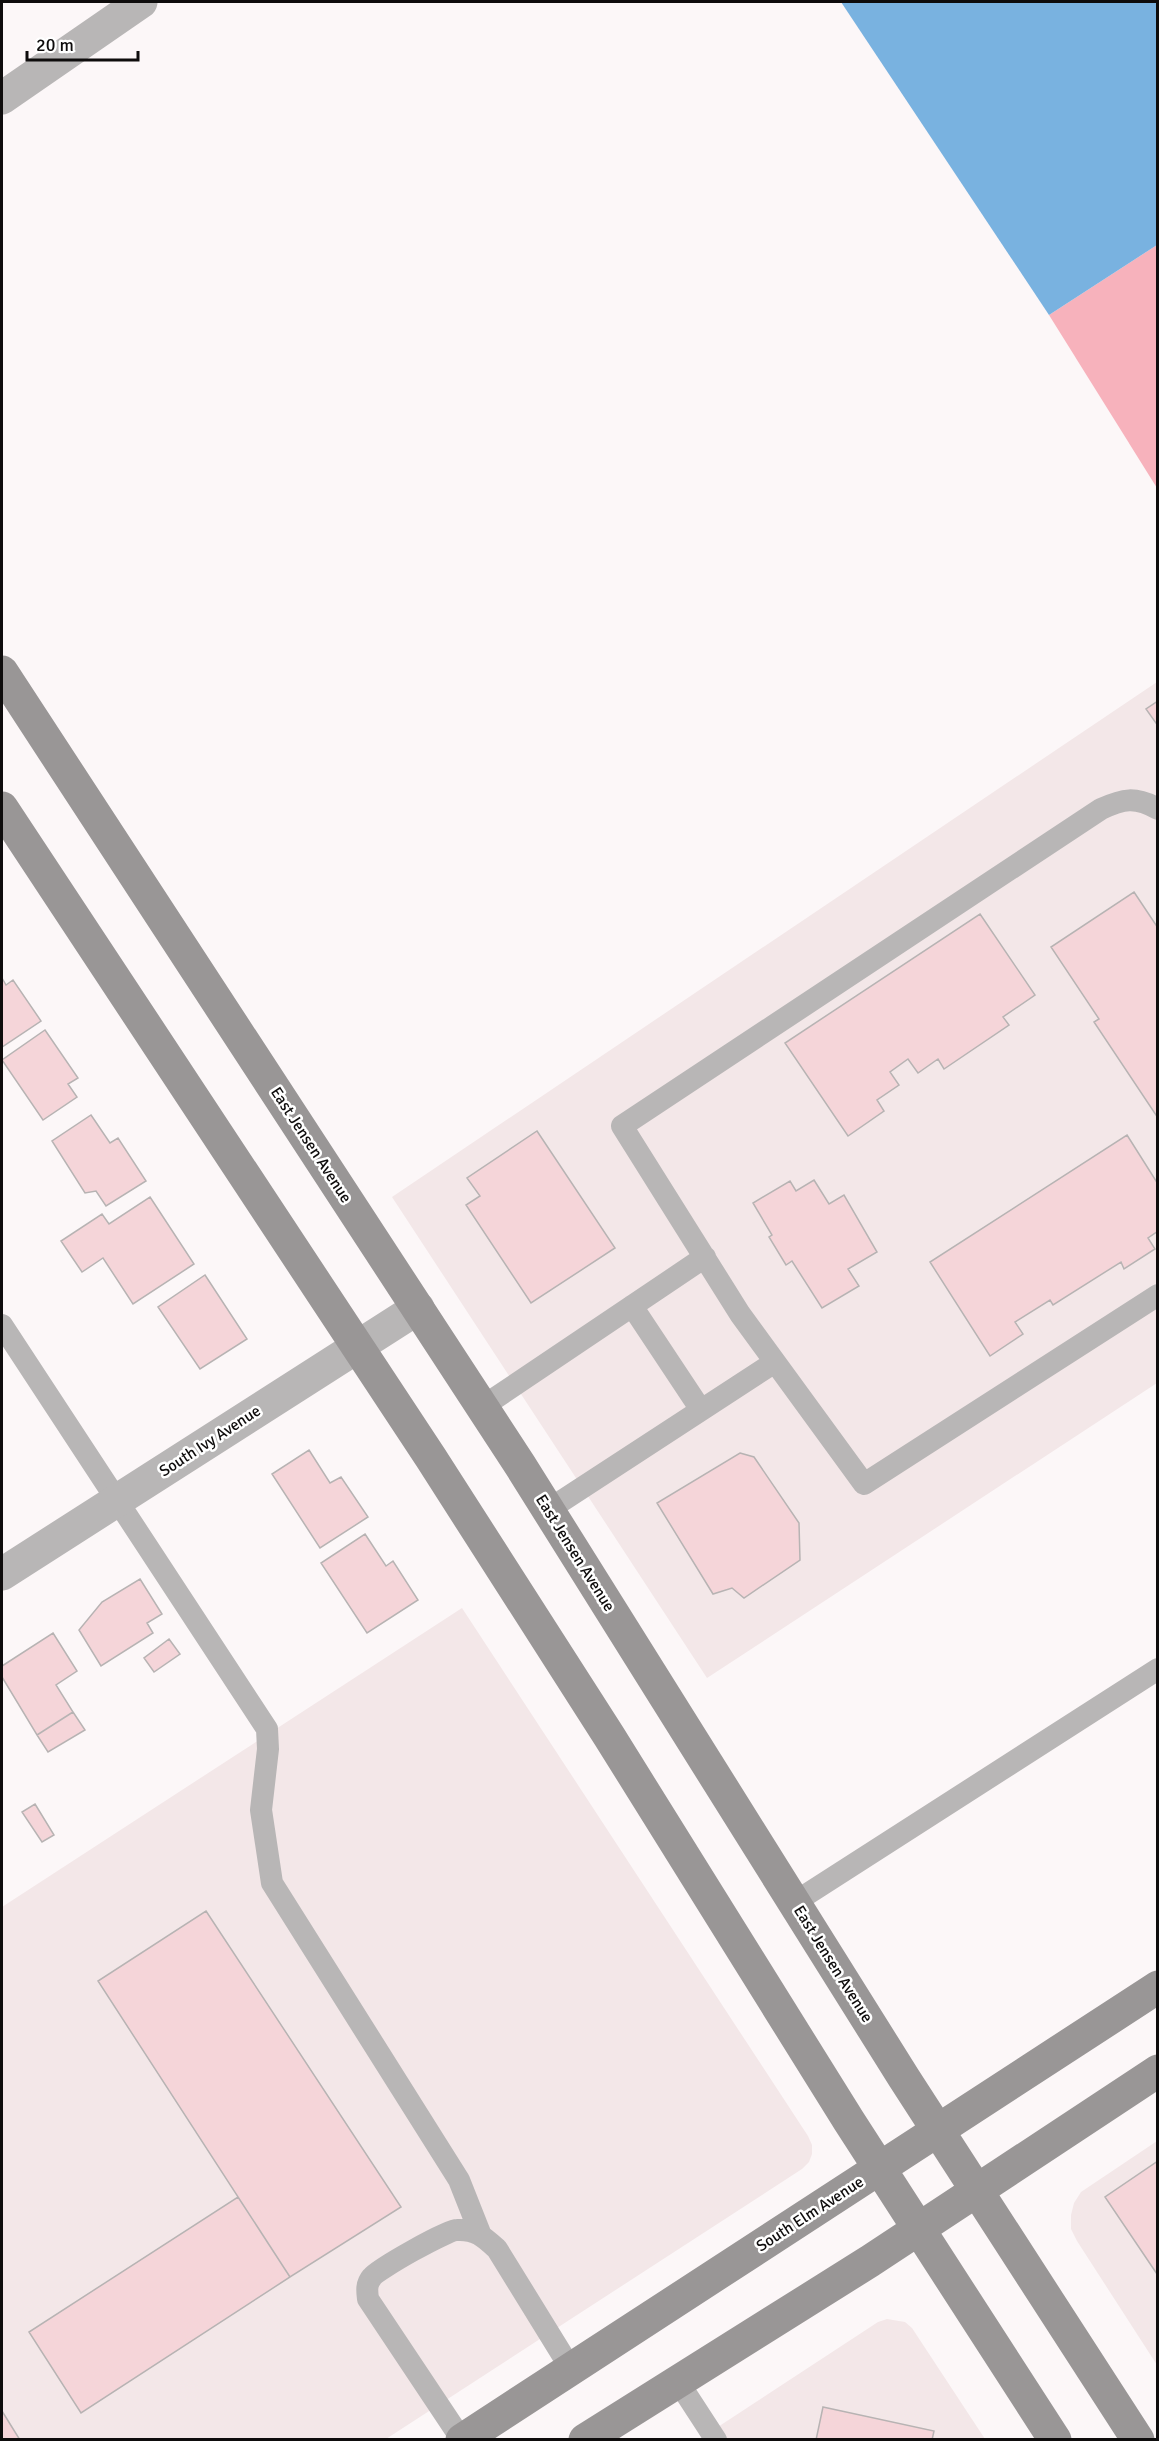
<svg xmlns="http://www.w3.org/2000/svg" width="1159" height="2441" viewBox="0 0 1159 2441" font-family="Signika,sans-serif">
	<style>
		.built { fill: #f3e7e8 }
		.green { fill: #f7b2bc }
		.water { fill: #79b2e0 }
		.building { fill: #f5d5d9; stroke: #b7b3b3; stroke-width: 1.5 }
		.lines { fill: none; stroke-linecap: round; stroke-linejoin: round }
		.lane { stroke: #b8b6b6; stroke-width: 22 }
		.street { stroke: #b8b6b6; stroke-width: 33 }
		.secondary { stroke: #999696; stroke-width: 33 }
		.labels { text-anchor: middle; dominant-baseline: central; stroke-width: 5; stroke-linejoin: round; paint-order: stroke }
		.street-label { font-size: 16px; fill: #0e0c0c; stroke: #fff }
	</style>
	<rect width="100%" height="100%" fill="#fcf7f8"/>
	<path class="built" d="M1157,682V1383L707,1678L392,1197Z
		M462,1608L808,2136L812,2145V2154L809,2162L802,2169L386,2439L2,2440V1907Z
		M1157,2141V2365L1077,2241L1071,2229V2215L1074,2203L1081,2192Z
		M887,2319L905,2322L912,2328L985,2439L698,2440L878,2322Z"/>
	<path class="green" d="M1157,245V488L1049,315Z"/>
	<path class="water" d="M841,2H1157V245L1049,315Z"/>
	<path class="building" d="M1158,701V726L1146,709Z
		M1134,892L1158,928V1118L1094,1022L1099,1019L1051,947Z
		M980,914L1035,995L1003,1017L1009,1025L944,1069L938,1059L918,1073L908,1059L890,1072L899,1085L877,1100L884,1111L848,1136L785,1043Z
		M2,978L6,985L13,980L41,1021L2,1047Z
		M45,1030L78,1078L68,1084L77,1097L43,1120L2,1060Z
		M91,1115L110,1143L118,1138L146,1181L106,1206L96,1191L85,1193L52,1141Z
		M537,1131L615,1248L531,1303L466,1205L480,1196L467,1178Z
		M1127,1135L1158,1184V1231L1148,1238L1155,1249L1124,1269L1121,1262L1053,1305L1050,1300L1015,1322L1023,1334L990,1356L930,1262Z
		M814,1180L829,1204L844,1195L877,1252L848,1269L859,1286L822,1308L792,1261L786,1265L769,1237L772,1235L753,1203L790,1181L796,1191Z
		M150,1197L194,1264L133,1304L103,1258L82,1272L61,1241L102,1214L109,1224Z
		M205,1275L247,1339L200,1369L158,1307Z
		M309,1450L330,1483L341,1477L368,1517L320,1548L272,1474Z
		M740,1453L754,1457L799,1523L800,1560L744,1598L732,1588L713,1594L657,1503Z
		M365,1534L386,1566L393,1561L418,1600L367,1633L321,1563Z
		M140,1579L162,1614L147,1623L153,1633L101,1666L79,1630L102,1602Z
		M53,1633L77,1671L56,1685L73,1712L37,1735L2,1677V1666Z
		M169,1639L180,1654L154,1672L144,1658Z
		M73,1712L85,1730L48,1752L37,1735Z
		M35,1804L54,1835L42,1842L22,1812Z
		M206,1911L401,2207L290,2277L98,1981Z
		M1158,2161V2273L1157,2274L1105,2197Z
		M238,2197L290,2277L81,2413L29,2332Z
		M823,2407L934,2431L932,2440H816Z
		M2,2411L20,2440H2Z"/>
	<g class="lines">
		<path class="lane" d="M1158,809C1135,796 1123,799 1101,809L622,1126L740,1314L864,1484L1158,1295
			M632,1306L701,1410
			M2,1325L267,1729L268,1749L261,1810L272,1883L459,2180L480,2233
			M482,1407L705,1257
			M548,1510L775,1362
			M795,1902L1158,1669
			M677,2380L716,2440
			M462,2440L368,2299C367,2291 366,2284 372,2277C378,2269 447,2230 457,2230C476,2229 484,2237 497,2249L571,2369"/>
		<path class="street" d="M2,98L141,2
			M2,1574L418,1308"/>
		<path class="secondary" d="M2,672L520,1465L904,2078L1138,2440
			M2,808L431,1458L609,1736L849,2121L1055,2440
			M462,2440L1158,1987
			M585,2440L870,2261L1158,2071"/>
	</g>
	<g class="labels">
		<g class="street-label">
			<text transform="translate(311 1145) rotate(57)">East Jensen Avenue</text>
			<text transform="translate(210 1441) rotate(-33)">South Ivy Avenue</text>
			<text transform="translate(575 1553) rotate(58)">East Jensen Avenue</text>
			<text transform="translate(833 1964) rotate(58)">East Jensen Avenue</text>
			<text transform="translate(810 2214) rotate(-33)">South Elm Avenue</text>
		</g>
	</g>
	<rect width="1159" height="2441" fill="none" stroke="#0e0c0c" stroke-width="6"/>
	<path d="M27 51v9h111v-9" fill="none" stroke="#0e0c0c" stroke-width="3"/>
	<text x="36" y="51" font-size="18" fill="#0e0c0c" stroke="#ffffff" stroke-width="4.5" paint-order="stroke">20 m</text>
</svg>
